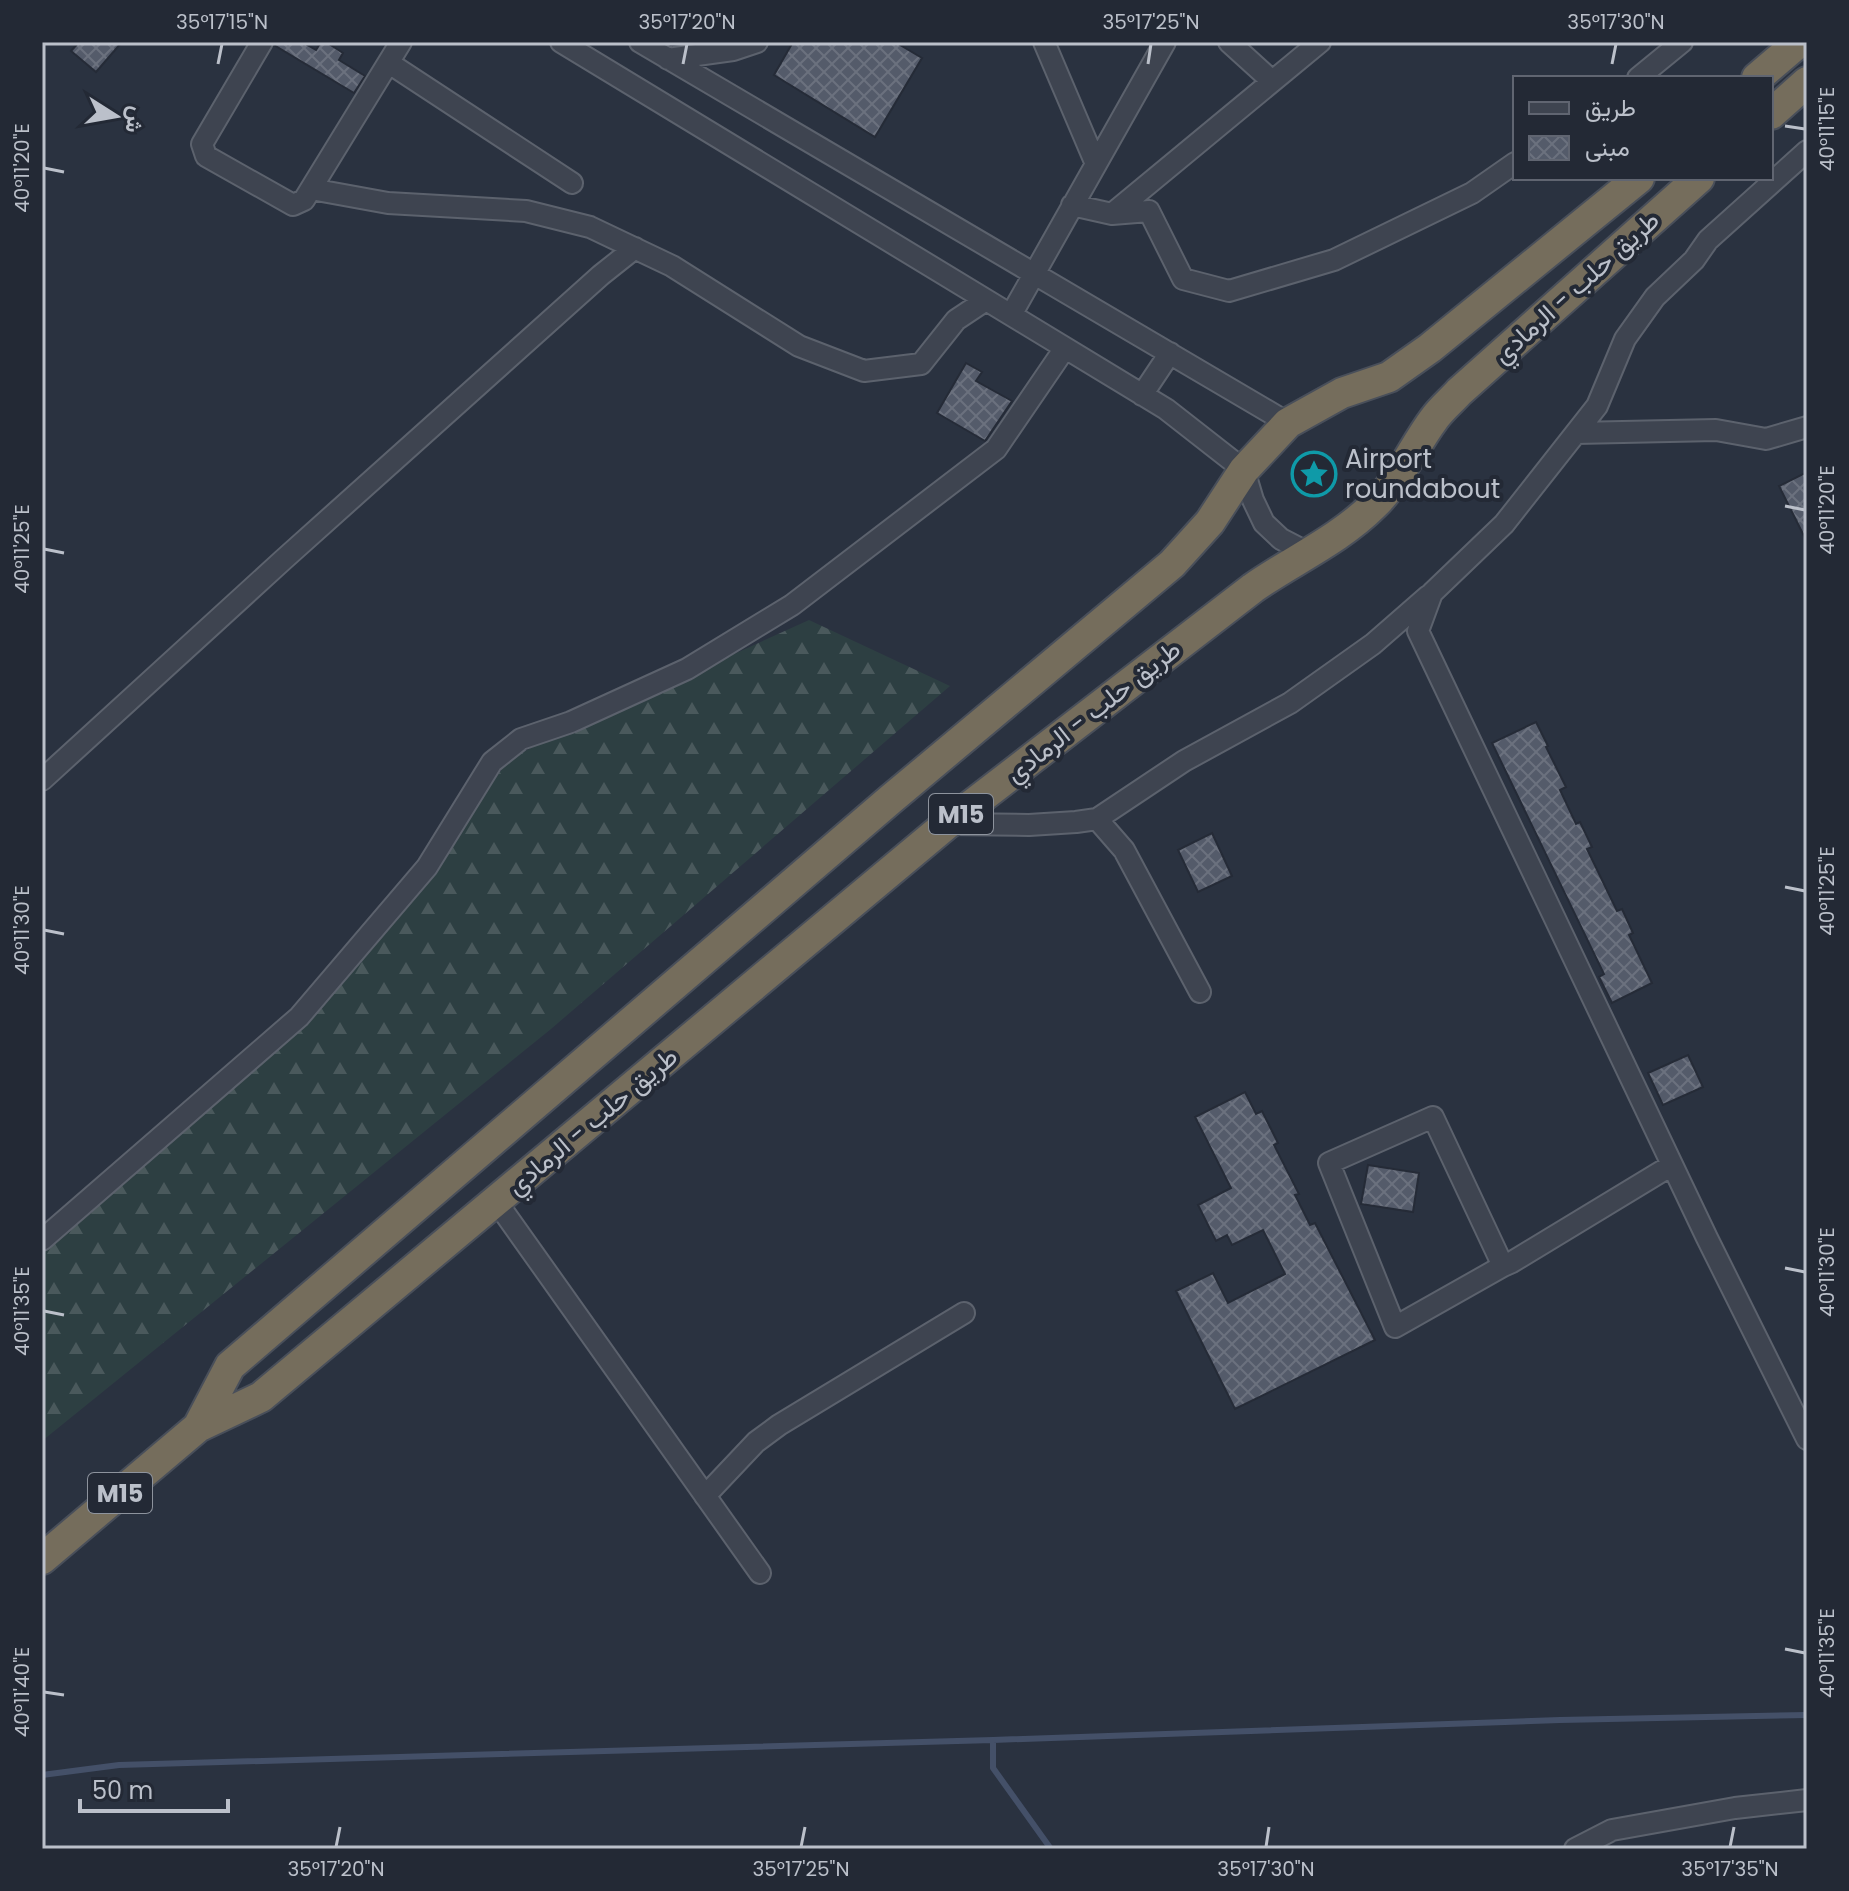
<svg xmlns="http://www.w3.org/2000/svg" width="1849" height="1891" viewBox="0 0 1849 1891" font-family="Poppins,Vazirmatn,sans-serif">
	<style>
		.forest { fill: url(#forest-firs) }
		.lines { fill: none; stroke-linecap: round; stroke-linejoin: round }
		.stream { stroke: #445068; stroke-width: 6 }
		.building { fill: url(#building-cross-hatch); stroke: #252b37; stroke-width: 2 }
		.minor-casing { stroke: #5c626d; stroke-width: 24 }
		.highway-casing { stroke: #494f5a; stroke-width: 34 }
		.minor { stroke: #3e4450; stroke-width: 20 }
		.highway { stroke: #756d5c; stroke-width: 30 }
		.ticks { fill: none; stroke: #bbc0ca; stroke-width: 3 }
		.labels { text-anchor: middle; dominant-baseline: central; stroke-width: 8; stroke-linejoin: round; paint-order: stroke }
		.shield { fill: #232935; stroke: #8d939d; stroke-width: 2 }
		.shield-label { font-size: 24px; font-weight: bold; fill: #bbc0ca }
		.street-label { font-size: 26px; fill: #bbc0ca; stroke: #232935 }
		.poi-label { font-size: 26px; fill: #bbc0ca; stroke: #232935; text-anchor: start }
		.neatline { fill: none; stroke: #bbc0ca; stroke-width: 3 }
		.ticks-label { font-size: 20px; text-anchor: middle; fill: #bbc0ca }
	</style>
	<defs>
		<pattern id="forest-firs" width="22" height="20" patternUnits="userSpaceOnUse" patternTransform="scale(2)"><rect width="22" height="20" fill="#2d3f42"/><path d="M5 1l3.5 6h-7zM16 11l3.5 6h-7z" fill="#4a595c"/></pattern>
		<pattern id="building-cross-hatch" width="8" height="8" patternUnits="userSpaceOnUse" patternTransform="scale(2)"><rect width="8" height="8" fill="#545b6a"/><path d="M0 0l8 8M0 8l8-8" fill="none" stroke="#6b717e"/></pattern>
	</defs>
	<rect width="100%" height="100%" fill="#2a3240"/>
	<path class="forest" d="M809,620L950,686L551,1029L42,1441V1248L306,1018L423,890L507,761L553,736Z"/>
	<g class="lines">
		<path class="stream" d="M993,1740V1768L1051,1849
			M42,1775L119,1765L993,1740L1560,1720L1807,1715"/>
	</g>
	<path class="building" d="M79,42H122L96,72L71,51Z
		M275,42H302L316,50L321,42H326L343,53L339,60L365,76L354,93L274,45Z
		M793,42H895L922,58L875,137L774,75Z
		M966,363L982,372L976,381L1012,401L985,441L937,413Z
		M1807,472V542L1779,486Z
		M1536,722L1548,746L1546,747L1566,787L1560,790L1576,824L1580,822L1592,847L1587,849L1617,911L1622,909L1633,933L1629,935L1652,983L1612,1003L1599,977L1604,974L1492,743Z
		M1212,833L1232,876L1198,892L1178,850Z
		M1688,1055L1703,1087L1663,1105L1648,1073Z
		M1245,1092L1256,1114L1262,1111L1278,1143L1274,1145L1299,1194L1295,1195L1310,1225L1315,1223L1375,1340L1235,1409L1176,1291L1213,1273L1228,1303L1285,1274L1263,1230L1232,1245L1227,1235L1216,1241L1198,1205L1231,1188L1195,1117Z
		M1368,1165L1419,1173L1413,1212L1361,1204Z"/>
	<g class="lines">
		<g class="minor-casing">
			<path id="minor" d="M262,42L202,144L206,156L293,205L304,200L401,42
				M561,42L1166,409L1244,470L1253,500L1264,523L1281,539L1308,553
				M640,42L1288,423
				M1044,42L1096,164
				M1229,42L1272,81
				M668,59L733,50L757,42
				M389,63L572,183
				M1638,78L1682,42
				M1807,151L1708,240L1694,260L1655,297L1625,339L1597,406L1504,524L1432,593L1418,631L1707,1238L1807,1439
				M311,189L388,203L526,211L590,227L672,266L799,346L864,371L921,364L956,320L986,300
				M1072,205L1112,214L1149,211L1183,279L1229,291L1334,260L1472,193L1515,163
				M1112,214L1320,42
				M1011,315L1165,42
				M1142,395L1170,353
				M1576,433L1716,430L1766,439L1807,427
				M42,780L283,560L601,275L635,248
				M1097,819L1124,850L1200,992
				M947,824L1029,825L1076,822L1097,819L1184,761L1290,703L1373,644L1428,596
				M496,1201L760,1573
				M42,1240L299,1017L427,867L492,762L521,739L571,722L687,669L792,605L996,449L1065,348
				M1503,1266L1433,1117L1329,1163L1395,1327L1503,1266L1512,1262L1672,1165
				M705,1496L756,1442L779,1425L964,1313
				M1575,1849L1612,1830L1735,1808L1807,1800"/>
		</g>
		<g class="highway-casing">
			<path id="highway" d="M1757,78L1799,42
				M1771,114L1807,82
				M198,1427L230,1366L891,799L1172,564L1210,522L1244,470L1288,423L1342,393L1389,377L1430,348L1639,178
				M42,1559L198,1427L261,1397L947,824L1253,588C1293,560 1339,540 1374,505C1400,480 1413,447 1434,419C1441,409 1451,401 1459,392L1699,178"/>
		</g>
		<use href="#minor" class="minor"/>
		<use href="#highway" class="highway"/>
	</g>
	<path class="ticks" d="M218,64L222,44M683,64L687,44M1148,64L1151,44M1612,64L1616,44M1785,126L1805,129M44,168L64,172M1785,506L1805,510M44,549L64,553M1785,887L1805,891M44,930L64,934M1785,1268L1805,1272M44,1311L64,1315M1785,1649L1805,1653M44,1692L64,1695M336,1847L340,1827M801,1847L805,1827M1266,1847L1269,1827M1730,1847L1734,1827"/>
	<defs>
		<g id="sight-ring" transform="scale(2.3)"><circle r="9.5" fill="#232935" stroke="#0f9aa8" stroke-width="1.5"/><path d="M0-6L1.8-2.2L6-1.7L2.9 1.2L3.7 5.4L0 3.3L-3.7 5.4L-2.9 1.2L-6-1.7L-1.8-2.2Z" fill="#0f9aa8"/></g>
	</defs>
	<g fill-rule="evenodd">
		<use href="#sight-ring" x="1314" y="474"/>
	</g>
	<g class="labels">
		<g class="shield">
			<rect x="929" y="794" width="64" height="40" rx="6"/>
			<rect x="88" y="1473" width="64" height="40" rx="6"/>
		</g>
		<g class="shield-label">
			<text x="961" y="814">M15</text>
			<text x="120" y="1493">M15</text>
		</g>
		<g class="street-label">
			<text transform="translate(1576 287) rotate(-42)">طريق حلب - الرمادي</text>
			<text transform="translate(1093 711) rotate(-38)">طريق حلب - الرمادي</text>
			<text transform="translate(592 1121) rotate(-40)">طريق حلب - الرمادي</text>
		</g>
		<g class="poi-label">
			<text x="1345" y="459">Airport<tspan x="1345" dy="30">roundabout</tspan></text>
		</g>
	</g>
	<rect width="1849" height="1891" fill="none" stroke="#232935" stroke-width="88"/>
	<rect x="1513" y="76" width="260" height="104" fill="#232935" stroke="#606571" stroke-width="2"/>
	<rect x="1529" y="102" width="40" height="12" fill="#3e4450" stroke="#606571" stroke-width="2"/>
	<text x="1585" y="116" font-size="24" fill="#bbc0ca">طريق</text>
	<rect x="1529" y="136" width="40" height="24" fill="url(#building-cross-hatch)" stroke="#606571" stroke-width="2"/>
	<text x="1585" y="156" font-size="24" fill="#bbc0ca">مبنى</text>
	<g transform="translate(116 116) rotate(101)" stroke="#232935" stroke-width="6" paint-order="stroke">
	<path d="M0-6L14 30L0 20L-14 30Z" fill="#bbc0ca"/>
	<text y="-12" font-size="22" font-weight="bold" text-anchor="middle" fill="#bbc0ca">ش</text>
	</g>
	<path d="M80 1799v12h148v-12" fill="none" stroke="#bbc0ca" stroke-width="4"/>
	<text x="92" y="1799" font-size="24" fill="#bbc0ca" stroke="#232935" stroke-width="6" paint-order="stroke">50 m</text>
	<rect x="44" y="44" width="1761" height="1803" class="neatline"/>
	<g class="ticks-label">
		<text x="222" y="29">35°17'15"N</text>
		<text x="687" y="29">35°17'20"N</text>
		<text x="1151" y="29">35°17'25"N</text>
		<text x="1616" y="29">35°17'30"N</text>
		<text transform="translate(1827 129) rotate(-90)" y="7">40°11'15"E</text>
		<text transform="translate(22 168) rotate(-90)" y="7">40°11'20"E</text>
		<text transform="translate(1827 510) rotate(-90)" y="7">40°11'20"E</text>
		<text transform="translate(22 549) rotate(-90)" y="7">40°11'25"E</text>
		<text transform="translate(1827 891) rotate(-90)" y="7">40°11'25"E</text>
		<text transform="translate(22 930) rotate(-90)" y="7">40°11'30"E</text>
		<text transform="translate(1827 1272) rotate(-90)" y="7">40°11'30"E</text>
		<text transform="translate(22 1311) rotate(-90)" y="7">40°11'35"E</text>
		<text transform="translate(1827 1653) rotate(-90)" y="7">40°11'35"E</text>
		<text transform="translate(22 1692) rotate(-90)" y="7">40°11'40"E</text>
		<text x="336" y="1876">35°17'20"N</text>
		<text x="801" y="1876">35°17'25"N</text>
		<text x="1266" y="1876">35°17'30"N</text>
		<text x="1730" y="1876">35°17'35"N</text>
	</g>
</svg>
